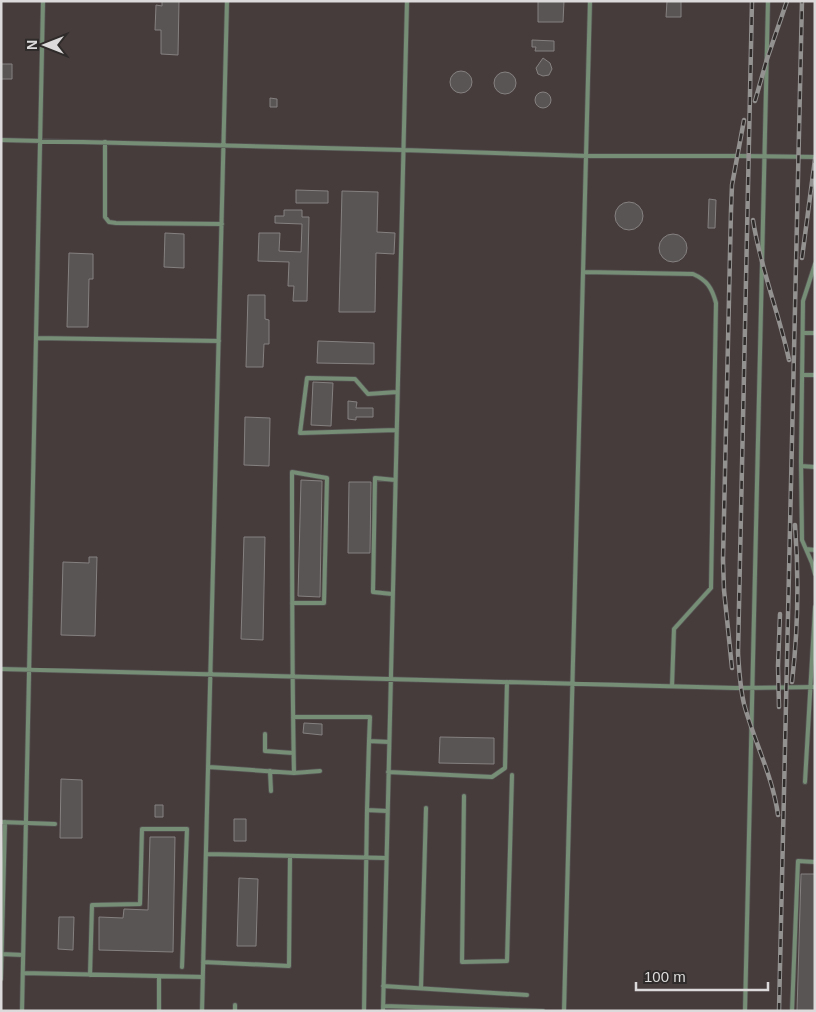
<svg xmlns="http://www.w3.org/2000/svg" width="816" height="1012" viewBox="0 0 816 1012" font-family="Helvetica,sans-serif">
	<style>
		.built { fill: #473c3c }
		.building { fill: #595555; stroke: #858181 }
		.lines { fill: none; stroke-linecap: round; stroke-linejoin: round }
		.lane-casing { stroke: #565353; stroke-width: 5.5 }
		.lane { stroke: #768d76; stroke-width: 4 }
		.rail-casing { stroke: #949191; stroke-width: 4.5 }
		.rail { stroke: #2f2b2b; stroke-width: 2.5; stroke-dasharray: 8; stroke-linecap: butt }
	</style>
	<rect width="100%" height="100%" fill="#393535"/>
	<path class="built" d="M1,1H815V1011H1Z"/>
	<path class="building" d="M162,1H179L178,55L161,54V30H155L156,5L162,6Z
		M538,1H564L563,22H538Z
		M667,1H681V17H666Z
		M532,40L554,41V51H535L536,47H532Z
		M543,58L550,63L552,69L549,75L543,76L538,74L536,68Z
		M1,64H12V79H1Z
		M450 82a11 11 0 1 1 22 0a11 11 0 1 1-22 0Z
		M494 83a11 11 0 1 1 22 0a11 11 0 1 1-22 0Z
		M535 100a8 8 0 1 1 16 0a8 8 0 1 1-16 0Z
		M270,98L277,99V107H270Z
		M296,190L328,191V203H296Z
		M342,191L378,192L377,232L395,233L394,254L376,253L375,312H339Z
		M709,199L716,200L715,228H708Z
		M615 216a14 14 0 1 1 28 0a14 14 0 1 1-28 0Z
		M284,210H302V217H309L307,301H293L294,286H288L289,262L258,261L259,233H280L279,251L301,252L302,224L275,223V216H284Z
		M165,233L184,234V268L164,267Z
		M659 248a14 14 0 1 1 28 0a14 14 0 1 1-28 0Z
		M69,253L93,254V279H89L88,327H67Z
		M248,295H265V319L269,320V344H264L263,367H246Z
		M318,341L374,343V364L317,363Z
		M313,382L333,383L331,426L311,425Z
		M348,401L357,402L356,408H373V417H356V420L348,419Z
		M245,417L270,418L269,466L244,465Z
		M301,480L322,481L320,597L298,596Z
		M349,482H371L370,553H348Z
		M244,537H265L263,640L241,639Z
		M89,557H97L95,636L61,635L63,562L89,563Z
		M304,723L322,724V735L303,733Z
		M440,737L494,738V764L439,763Z
		M61,779L82,780V838H60Z
		M155,805H163V817H155Z
		M234,819H246V841H234Z
		M150,837H175L173,952L99,950V917L123,918L124,909L148,910Z
		M801,874H815V1011H797Z
		M239,878L258,879L256,946H237Z
		M59,917H74L73,950L58,949Z"/>
	<g class="lines">
		<g class="lane-casing">
			<path id="lane" d="M1,140L403,150L587,156H738L815,157
				M105,142V217L109,222L116,223L222,224
				M815,264L803,301L801,461L802,540L812,563L815,574
				M584,272L693,274C707,280 712,288 716,303L711,588L674,629L672,686
				M803,333H815
				M36,338L219,341
				M802,375H815
				M396,430L300,433L307,378L355,379L368,394L397,392
				M801,466L815,467
				M806,549L815,550
				M392,594L373,592L375,478L395,480
				M1,669L735,688L815,687
				M293,717H370L369,741
				M265,734V751L293,753
				M209,767L294,773C292,673 292,572 292,472L327,478L324,603H292
				M270,771L271,791
				M388,772L492,777L505,768L507,682
				M294,773L320,771
				M805,782L815,607
				M464,796L462,962L507,961L512,775
				M387,811L367,810L369,741L389,742
				M1,822L55,824
				M206,854L386,858
				M1,954L23,955
				M203,962L289,966L290,856
				M23,973L203,977
				M90,975L92,905L140,904L142,829H187L182,967
				M1,979L5,822
				M383,986L527,995
				M421,988L426,808
				M383,1006L543,1011
				M22,1011L43,1
				M159,1011V976
				M202,1011L227,1
				M235,1011V1005
				M364,1011L367,810
				M383,1011L407,1
				M564,1011L590,1
				M745,1011L768,1
				M792,1011L798,861L815,862"/>
		</g>
		<use href="#lane" class="lane"/>
		<g class="rail-casing">
			<path id="rail" d="M752,1L738,653C739,670 740,687 744,704C754,741 773,777 778,815
				M755,101L767,59L787,1
				M753,220C760,267 779,313 789,360
				M802,258L815,159
				M732,668L724,590L723,560L731,211L732,185L744,120
				M792,682C798,630 799,577 795,525
				M779,707L778,666L780,614
				M779,1011L802,1"/>
		</g>
		<use href="#rail" class="rail"/>
	</g>
	<rect width="816" height="1012" fill="none" stroke="#dcdada" stroke-width="5"/>
	<g transform="translate(45 45) rotate(270)" stroke="#2f2b2b" stroke-width="4" paint-order="stroke">
	<path d="M0-4L9 19L0 12L-9 19Z" fill="#dcdada"/>
	<text y="-8" font-size="14" font-weight="bold" text-anchor="middle" fill="#dcdada">N</text>
	</g>
	<path d="M636 982v8h132v-8" fill="none" stroke="#dcdada" stroke-width="2.5"/>
	<text x="644" y="982" font-size="15" fill="#dcdada" stroke="#2f2b2b" stroke-width="4" paint-order="stroke">100 m</text>
</svg>
